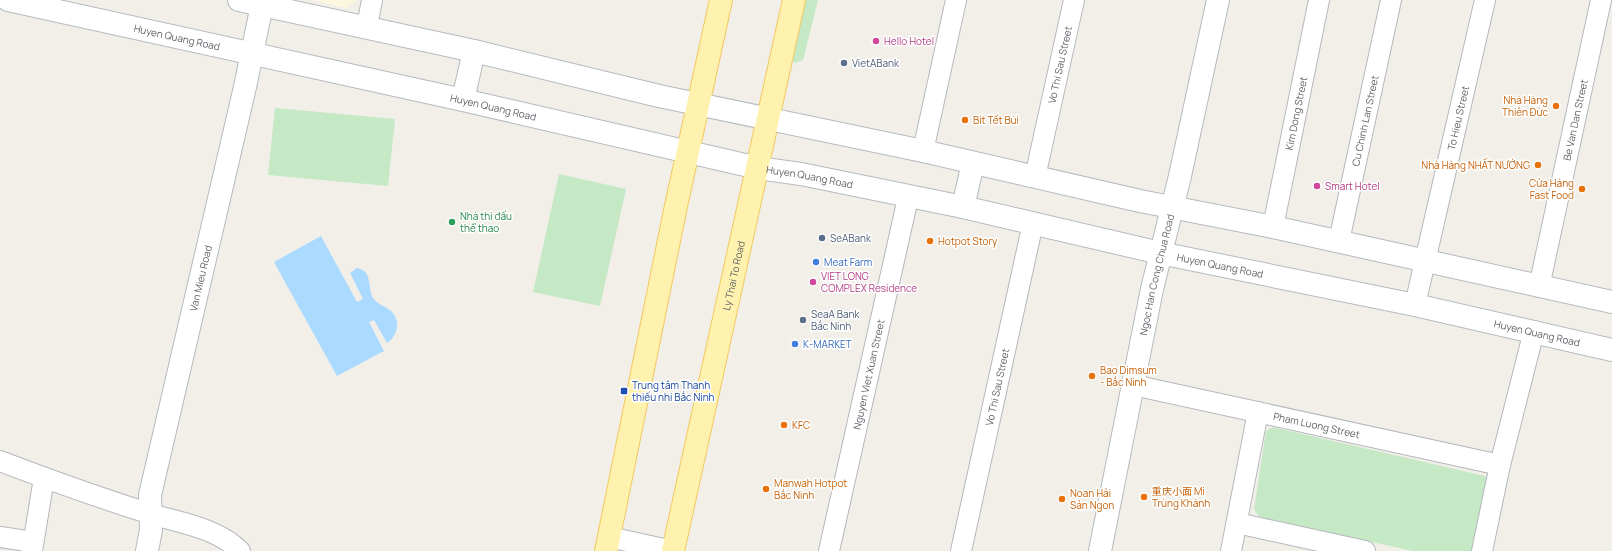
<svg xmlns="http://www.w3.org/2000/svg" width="1612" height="551" viewBox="0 0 1612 551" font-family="Manrope,'Noto Sans SC',sans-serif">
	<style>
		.commercial { fill: #fef7e0 }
		.green { fill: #c5e8c5 }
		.water { fill: #aadaff }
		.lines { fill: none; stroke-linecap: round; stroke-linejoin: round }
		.street-casing { stroke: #b5b8bc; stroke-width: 22 }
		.secondary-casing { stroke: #b6babf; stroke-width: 24 }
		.primary-casing { stroke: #f2c960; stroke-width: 24 }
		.street { stroke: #fff; stroke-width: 20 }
		.secondary { stroke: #fff; stroke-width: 22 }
		.primary { stroke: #fff2af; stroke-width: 22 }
		.hotel-dot { fill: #d1479c; stroke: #fff; stroke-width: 1.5 }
		.service-dot { fill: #5c6f8a; stroke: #fff; stroke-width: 1.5 }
		.food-dot { fill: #e8710a; stroke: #fff; stroke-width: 1.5 }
		.leisure-dot { fill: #2e9e5b; stroke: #fff; stroke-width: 1.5 }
		.shop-dot { fill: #3f7fe0; stroke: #fff; stroke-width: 1.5 }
		.transit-dot { fill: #1a4fb4; stroke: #fff; stroke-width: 1.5 }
		.labels { text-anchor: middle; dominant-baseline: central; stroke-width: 3; stroke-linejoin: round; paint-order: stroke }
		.street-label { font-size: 10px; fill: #5f6368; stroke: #fff }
		.hotel-label { font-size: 10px; fill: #b23c85; stroke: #fff; text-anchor: start }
		.service-label { font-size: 10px; fill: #4e5e75; stroke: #fff; text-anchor: start }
		.food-label { font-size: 10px; fill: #c56008; stroke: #fff; text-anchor: start }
		.leisure-label { font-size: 10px; fill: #27864d; stroke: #fff; text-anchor: start }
		.shop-label { font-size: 10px; fill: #366cbe; stroke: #fff; text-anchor: start }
		.transit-label { font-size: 10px; fill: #164399; stroke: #fff; text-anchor: start }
	</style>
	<rect width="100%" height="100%" fill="#f1efe8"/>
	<path class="commercial" d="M314,0H357L345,8Z"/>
	<path class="green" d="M803,0H818L803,60L795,63L792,60Z
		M275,108L395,119L388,186L268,175Z
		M559,174L626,189L600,306L533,292Z
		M1272,427L1485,476L1488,483L1474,551H1413L1259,517L1254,509L1266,431Z"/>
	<path class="water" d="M321,236L357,302L363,299L350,273L357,268C373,271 367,286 373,298C377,304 385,306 391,311C401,320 398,336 387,343L374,320L369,322L384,351L337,376L274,262Z"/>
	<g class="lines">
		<g class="street-casing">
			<g id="street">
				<path d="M367,27L372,0"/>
				<path d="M923,151L956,0"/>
				<path id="s1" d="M1035,177L1074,0"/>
				<path id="s2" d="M1273,227L1319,0"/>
				<path id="s3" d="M1339,241L1391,0"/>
				<path id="s4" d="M1539,287L1601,0"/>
				<path id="s5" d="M1415,305L1485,0"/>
				<path id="s6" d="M1133,385L1500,465"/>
				<path d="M0,461C50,480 100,498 151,514C181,523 217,528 240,551"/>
				<path d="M1237,523L1365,551"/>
				<path d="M0,537L33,542"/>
				<path d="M609,537L673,551"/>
				<path d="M32,551L44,478"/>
				<path id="s7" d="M829,551L908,198"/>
				<path id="s8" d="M961,551L1033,223"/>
				<path d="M1231,551L1258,412"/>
				<path d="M1482,551L1500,465L1534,331"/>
			</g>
		</g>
		<g class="secondary-casing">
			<g id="secondary">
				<path id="s9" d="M8,0L463,100L758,168L801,174L963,207L1160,253L1415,305L1612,350"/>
				<path d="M239,0L474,51L659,96L923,151L1140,201L1273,227L1612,302"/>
				<path d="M463,100L474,51"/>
				<path d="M963,207L973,163"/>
				<path id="s10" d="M147,551L151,530L150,495L245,87L262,5"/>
				<path id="s11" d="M1100,551L1152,289L1180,176L1218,0"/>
			</g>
		</g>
		<g class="primary-casing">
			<g id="primary">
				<path d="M606,551L676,206L721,0"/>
				<path id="s12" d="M673,551L794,0"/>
			</g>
		</g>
		<use href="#street" class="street"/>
		<use href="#secondary" class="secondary"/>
		<use href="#primary" class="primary"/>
	</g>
	<g class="hotel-dot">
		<circle cx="876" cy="41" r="4"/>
		<circle cx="1317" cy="186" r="4"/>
		<circle cx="813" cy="282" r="4"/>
	</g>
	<g class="service-dot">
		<circle cx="844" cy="63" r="4"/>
		<circle cx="822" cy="238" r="4"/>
		<circle cx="803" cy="320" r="4"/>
	</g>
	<g class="food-dot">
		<circle cx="1556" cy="106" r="4"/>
		<circle cx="965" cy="120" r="4"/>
		<circle cx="1538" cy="165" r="4"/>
		<circle cx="1582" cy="189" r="4"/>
		<circle cx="930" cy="241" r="4"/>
		<circle cx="1092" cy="376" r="4"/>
		<circle cx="784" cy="425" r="4"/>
		<circle cx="766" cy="489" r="4"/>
		<circle cx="1144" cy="497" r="4"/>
		<circle cx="1062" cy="499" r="4"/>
	</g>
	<circle class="leisure-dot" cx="452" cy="222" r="4"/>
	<g class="shop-dot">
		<circle cx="816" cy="262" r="4"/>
		<circle cx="795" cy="344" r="4"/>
	</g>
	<rect class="transit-dot" x="620" y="387" width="8" height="8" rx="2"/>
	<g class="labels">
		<g class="street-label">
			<text stroke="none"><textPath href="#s9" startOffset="173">Huyen Quang Road</textPath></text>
			<text stroke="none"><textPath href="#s1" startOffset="115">Vo Thi Sau Street</textPath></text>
			<text stroke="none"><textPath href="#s9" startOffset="497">Huyen Quang Road</textPath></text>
			<text stroke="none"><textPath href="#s2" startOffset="116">Kim Dong Street</textPath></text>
			<text stroke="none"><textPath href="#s5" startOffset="192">To Hieu Street</textPath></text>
			<text stroke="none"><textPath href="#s4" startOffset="171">Be Van Dan Street</textPath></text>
			<text stroke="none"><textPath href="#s3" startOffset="123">Cu Chinh Lan Street</textPath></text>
			<text stroke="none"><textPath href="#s9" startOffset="821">Huyen Quang Road</textPath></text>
			<text stroke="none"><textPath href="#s9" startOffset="1241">Huyen Quang Road</textPath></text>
			<text stroke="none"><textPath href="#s11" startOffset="282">Ngoc Han Cong Chua Road</textPath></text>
			<text stroke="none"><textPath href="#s12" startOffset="282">Ly Thai To Road</textPath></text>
			<text stroke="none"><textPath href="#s10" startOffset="279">Van Mieu Road</textPath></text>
			<text stroke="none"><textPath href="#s9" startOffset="1565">Huyen Quang Road</textPath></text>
			<text stroke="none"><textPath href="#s7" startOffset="181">Nguyen Viet Xuan Street</textPath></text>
			<text stroke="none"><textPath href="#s8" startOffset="168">Vo Thi Sau Street</textPath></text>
			<text stroke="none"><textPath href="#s6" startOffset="188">Pham Luong Street</textPath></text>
		</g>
		<g class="hotel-label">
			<text x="884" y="41">Hello Hotel</text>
			<text x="1325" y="186">Smart Hotel</text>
			<text x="821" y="276">VIET LONG<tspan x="821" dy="12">COMPLEX Residence</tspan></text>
		</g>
		<g class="service-label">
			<text x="852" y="63">VietABank</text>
			<text x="830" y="238">SeABank</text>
			<text x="811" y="314">SeaA Bank<tspan x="811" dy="12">Bắc Ninh</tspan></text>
		</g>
		<g class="food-label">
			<text x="1548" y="100" text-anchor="end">Nhà Hàng<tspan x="1548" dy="12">Thiên Đức</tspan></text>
			<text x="973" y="120">Bít Tết Bùi</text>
			<text x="1530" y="165" text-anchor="end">Nhà Hàng NHẤT NƯỚNG</text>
			<text x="1574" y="183" text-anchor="end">Cửa Hàng<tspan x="1574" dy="12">Fast Food</tspan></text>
			<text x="938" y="241">Hotpot Story</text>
			<text x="1100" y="370">Bao Dimsum<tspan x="1100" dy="12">- Bắc Ninh</tspan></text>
			<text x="792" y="425">KFC</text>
			<text x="774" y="483">Manwah Hotpot<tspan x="774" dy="12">Bắc Ninh</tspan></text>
			<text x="1152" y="491">重庆小面 Mì<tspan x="1152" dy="12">Trùng Khánh</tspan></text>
			<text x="1070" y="493">Noan Hải<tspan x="1070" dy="12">Sản Ngon</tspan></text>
		</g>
		<g class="leisure-label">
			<text x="460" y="216">Nhà thi đấu<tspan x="460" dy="12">thể thao</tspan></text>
		</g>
		<g class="shop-label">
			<text x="824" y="262">Meat Farm</text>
			<text x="803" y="344">K-MARKET</text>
		</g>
		<g class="transit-label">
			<text x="632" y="385">Trung tâm Thanh<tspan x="632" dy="12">thiếu nhi Bắc Ninh</tspan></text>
		</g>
	</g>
</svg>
